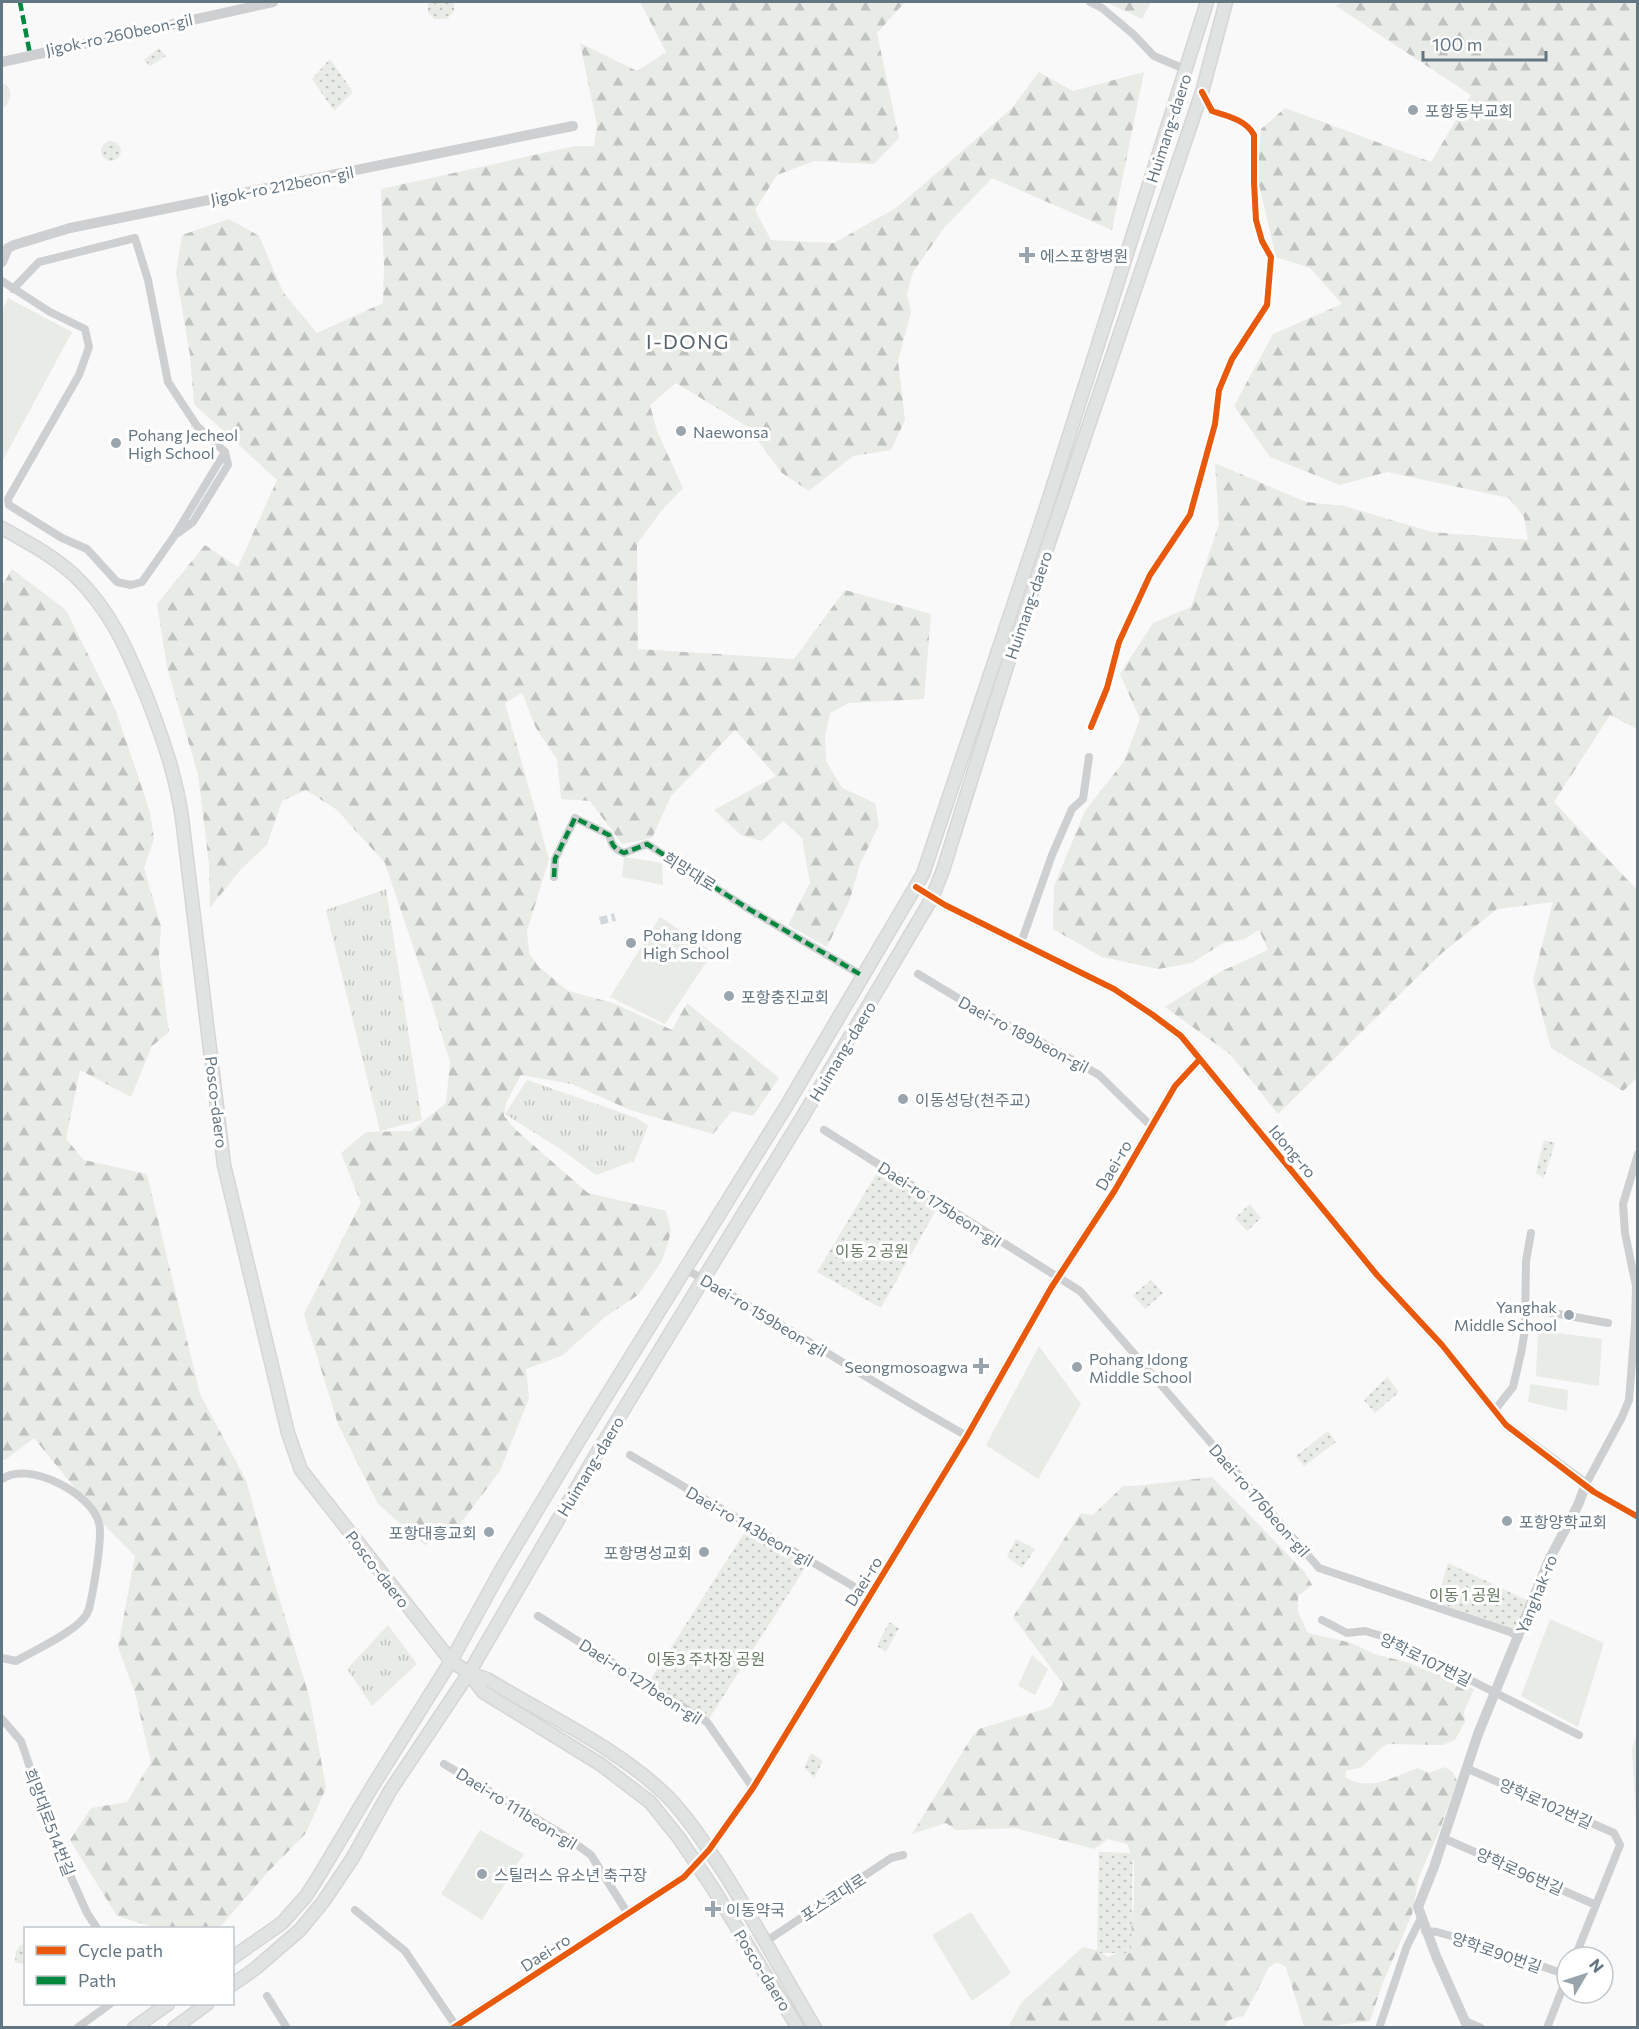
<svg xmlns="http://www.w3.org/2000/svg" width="1639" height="2029" viewBox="0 0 1639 2029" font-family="Commissioner,'Noto Sans KR',sans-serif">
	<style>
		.grass { fill: url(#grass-tufts) }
		.forest { fill: url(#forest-firs) }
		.park { fill: url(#park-dots) }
		.pitch { fill: #e8ebe6 }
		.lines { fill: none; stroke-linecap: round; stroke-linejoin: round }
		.minor-tunnel { stroke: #d4d8dc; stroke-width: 8; stroke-dasharray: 8 4; stroke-linecap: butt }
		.primary-casing { stroke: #d5d6d7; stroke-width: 15 }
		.minor { stroke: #cecfd0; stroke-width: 8 }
		.tertiary { stroke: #cecfd0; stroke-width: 10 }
		.primary { stroke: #e1e2e2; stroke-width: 12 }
		.quiet { stroke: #00873e; stroke-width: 4.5; stroke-dasharray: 9 4.5; stroke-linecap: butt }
		.cycleway-casing { stroke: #fff; stroke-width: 10 }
		.cycleway { stroke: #e8590c; stroke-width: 6 }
		.poi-dot { fill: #99a4ac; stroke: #fff; stroke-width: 2 }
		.labels { text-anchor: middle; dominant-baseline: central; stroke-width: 6; stroke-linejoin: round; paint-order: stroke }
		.street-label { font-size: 16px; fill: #657683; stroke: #fff }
		.poi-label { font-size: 16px; fill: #657683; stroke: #fff; text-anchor: start }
		.park-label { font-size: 16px; fill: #687a64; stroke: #fff }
		.quarter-label { font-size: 20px; letter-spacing: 1.5px; fill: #57646e; stroke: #fff }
	</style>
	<defs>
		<pattern id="grass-tufts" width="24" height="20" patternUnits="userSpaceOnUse" patternTransform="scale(1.5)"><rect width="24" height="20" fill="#e8ebe6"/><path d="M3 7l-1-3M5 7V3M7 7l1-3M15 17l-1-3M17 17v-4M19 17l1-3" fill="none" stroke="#c0c3c0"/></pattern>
		<pattern id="forest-firs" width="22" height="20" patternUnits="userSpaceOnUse" patternTransform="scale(1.5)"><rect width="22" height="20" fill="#e8ebe6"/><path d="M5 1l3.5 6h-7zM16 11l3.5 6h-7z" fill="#c0c3c0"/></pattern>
		<pattern id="park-dots" width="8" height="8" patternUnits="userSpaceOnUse" patternTransform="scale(1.5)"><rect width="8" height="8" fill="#e8ebe6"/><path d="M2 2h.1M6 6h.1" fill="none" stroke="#c0c3c0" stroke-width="1.8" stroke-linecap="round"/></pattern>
	</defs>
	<rect width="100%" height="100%" fill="#f9f9f9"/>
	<path class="grass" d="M386,889L422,1120L380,1131L326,910Z
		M527,1080L637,1118L648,1126L634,1161L596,1175L562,1150L505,1114Z
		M388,1625L417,1664L372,1706L347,1669Z"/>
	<path class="forest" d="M640,2H905L877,33L899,138L874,164L814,161L777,175L755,210L771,240L834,243L896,208L1011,109L1039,72L1073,91L1144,72L1112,230L992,178L944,228L913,272L907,293L911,312L898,361L905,420L891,450L853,456L809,491L782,473L748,427L676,383L650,405L657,431L683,488L662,510L637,544L638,649L794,659L845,590L931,614L924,699L849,703L830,713L825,737L826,761L842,788L875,803L879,825L860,864L850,899L827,947L788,925L810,883L802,838L783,821L762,841L741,835L714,810L776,776L735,730L671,796L652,838L622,844L590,801L561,799L557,759L536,728L522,693L505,703L549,859L527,931L529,953L538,966L568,991L613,1003L672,1030L687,1003L779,1078L753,1116L732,1111L713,1134L630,1110L572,1084L521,1075L506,1103L504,1116L516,1130L588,1193L666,1211L671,1231L666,1249L662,1261L638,1295L605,1317L563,1355L526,1369L529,1398L500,1471L454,1532L425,1545L378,1504L338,1424L304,1314L361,1203L341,1153L366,1132L411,1131L446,1103L450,1062L428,991L385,863L337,810L306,790L282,801L267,845L240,870L210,908L209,864L198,775L167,667L157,604L205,545L238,567L277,480L194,404L190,355L176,273L182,235L229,219L259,236L283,292L317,333L383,303L384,265L381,189L575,146H594L597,125L580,43L637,71L666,52Z
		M1106,2H1151L1142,19Z
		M1342,2H1637V729L1610,715L1554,802L1637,890V1078L1623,1091L1551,1048L1533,980L1553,902L1497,909L1442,953L1278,1114L1231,1055L1165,1007L1220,972L1268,950L1259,930L1243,940L1223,943L1192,963L1158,969L1102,957L1053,929L1054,886L1085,811L1124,761L1140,719L1120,674L1153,623L1191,607L1219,524L1215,463L1306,502L1344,506L1432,532L1528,540L1524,517L1509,498L1387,472L1340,485L1270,457L1234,406L1273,334L1342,304L1310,268L1276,257L1257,176L1261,129L1285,108L1431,162L1471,95L1336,6Z
		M12,569L66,610L116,711L150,812L154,839L144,868L161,926L159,956L169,1032L152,1046L131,1097L80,1070L66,1139L84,1160L147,1174L200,1394L246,1480L271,1571L310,1699L326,1788L306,1833L268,1872L219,1928H156L117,1916L70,1840L91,1808L127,1802L151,1762L135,1693L118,1647L135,1556L110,1531L34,1438L5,1460L2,1459V586Z
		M1212,1477L1304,1571L1312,1585L1298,1596V1612L1308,1633L1352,1643L1374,1654L1406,1662L1474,1689L1464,1712L1465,1722L1455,1740L1442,1745L1388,1744L1382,1747L1362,1767L1346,1771L1345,1777C1369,1793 1394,1776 1418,1768L1429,1773L1445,1767L1453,1772L1457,1781L1439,1832L1419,1876L1412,1914L1382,1985L1370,2021L1322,2027L1304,2026L1286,1967L1277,1962L1269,1967L1244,2016L1229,2020L1224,2027H1008L1021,2003L1083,1947L1099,1951L1108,1957L1127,1948L1134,1905V1862L1127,1844L1108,1839L1094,1849L1015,1828L956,1830L946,1823L912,1834L973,1735L979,1729L1051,1707L1063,1684L1013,1617L1081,1513L1093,1515L1123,1486H1136Z
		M1637,1734L1638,1817L1636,1818L1632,1749Z"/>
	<path class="park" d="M428,2H454V11L447,19H434L428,12Z
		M159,48L166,56L150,66L144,60Z
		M330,59L353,92L334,111L312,79Z
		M101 151a10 10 0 1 1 20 0a10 10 0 1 1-20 0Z
		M1544,1140L1555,1143L1544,1178L1536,1173Z
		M881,1166L940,1203L881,1308L817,1272Z
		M1250,1204L1261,1218L1247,1231L1235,1218Z
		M1151,1280L1163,1293L1145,1309L1133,1295Z
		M1387,1377L1399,1392L1375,1413L1364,1400Z
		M1328,1431L1336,1442L1304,1466L1296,1456Z
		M750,1524L810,1560L707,1722L647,1685Z
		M1016,1539L1035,1549L1022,1568L1007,1557Z
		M1448,1563L1531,1602L1519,1637L1436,1604Z
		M889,1622L899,1628L886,1652L877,1646Z
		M811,1753L823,1761L814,1778L804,1767Z
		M1099,1852L1133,1853L1131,1953H1097Z
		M25,1944H26L25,1967L23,1964L15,1962L16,1951L20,1945Z"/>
	<path class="pitch" d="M2,83C15,86 11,104 2,109Z
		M8,298L72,332L2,462V310Z
		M624,857L662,863L663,885L622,877Z
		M660,917L713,952L665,1024L610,997Z
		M1538,1330L1602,1339L1599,1386L1536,1376Z
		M1039,1346L1081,1404L1038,1479L986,1445Z
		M1530,1384L1568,1390L1567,1411L1528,1402Z
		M1550,1619L1604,1643L1578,1727L1521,1696Z
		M1032,1655L1048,1669L1035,1695L1018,1686Z
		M480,1830L524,1854L482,1920L441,1894Z
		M971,1912L1011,1973L972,2001L932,1935Z"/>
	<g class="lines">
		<path class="minor-tunnel" d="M600,921L615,917"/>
		<g class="primary-casing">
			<path id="primary" d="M2,528C27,542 52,555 74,575C111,610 129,653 148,700C163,739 176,776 182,818L224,1165L288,1433L301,1470L451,1661L469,1673L487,1679C547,1716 619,1748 669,1798C690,1820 706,1846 723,1871C755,1922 784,1976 815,2028
				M469,1673L483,1692L600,1764L650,1802L679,1838L714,1890L798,2028
				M232,1958L282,1923L306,1896L317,1879L372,1787L451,1661L501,1570L578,1442L787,1105L923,874L1045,511L1207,2
				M232,1985L256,1968L300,1930L323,1902L352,1859L390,1791L469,1673L594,1458L803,1116L932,898L943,870L1007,666L1202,92L1226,2
				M134,2028L168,2004
				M174,2028L207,2004"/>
		</g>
		<path class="minor" d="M1090,2L1102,8L1133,34L1154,56L1187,70
			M2,281L50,312L85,329L89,347L79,375L8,499L9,505L62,538L87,549L117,582L131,585L142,582L175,535L225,452
			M13,289L39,262L135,238L148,280L168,382L197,426L225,452L228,465L193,522L178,533
			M1091,727L1107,688L1119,642L1150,575L1190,515L1215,424L1219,390L1232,359L1267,305L1271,257L1262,241L1256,220L1254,183V135C1246,120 1228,116 1212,111L1202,92
			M554,877L555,859L575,818L609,835C612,845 614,849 624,853L647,844L747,908L863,976
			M1021,943L1052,855L1072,809L1083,799L1089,757
			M918,974L976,1009L1036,1039L1099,1075L1151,1126
			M824,1130L1080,1291L1319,1568L1510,1632L1519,1637
			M1638,1154L1623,1204L1625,1233L1636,1286L1635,1325L1629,1400L1622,1417L1586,1484L1601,1497L1638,1517
			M685,1269C781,1321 871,1383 967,1436
			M1525,1308L1608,1323
			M1494,1411L1513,1387L1521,1353L1525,1330L1526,1261L1531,1233
			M630,1455L870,1596
			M2,1479C27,1460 92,1493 99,1523C103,1538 93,1592 89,1609C88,1612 85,1617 82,1620C70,1634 33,1651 16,1661L2,1658
			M538,1616L707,1722L753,1788
			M1322,1620L1347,1633L1365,1631L1385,1637L1579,1735
			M2,1719L21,1741L56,1844L87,1913L97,1928
			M444,1764L562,1834L591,1855L628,1914
			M1466,1768L1614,1833L1620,1845L1575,1957
			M1443,1838L1596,1905
			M355,1910L405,1951L456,2026
			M1425,1931L1437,1932L1466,1940L1567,1975
			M765,1942L891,1858L903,1855
			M267,1996L287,2028
			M1465,2021L1481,2028
			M77,2028L110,2004
			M1379,2028L1407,1946L1421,1918
			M1547,2028L1567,1977"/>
		<path class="tertiary" d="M2,62L273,2
			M2,262L8,248L14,245L70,228L573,126
			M916,887L945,905L1114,989L1153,1015L1181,1036L1377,1275L1442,1345L1506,1425L1586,1484L1578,1505L1549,1560L1478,1734L1434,1867L1418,1907L1436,1956L1468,2028
			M453,2028L684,1877L709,1850L753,1788L967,1436L1051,1288L1115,1190L1175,1086L1200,1059"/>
		<use href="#primary" class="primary"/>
		<path class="quiet" d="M20,2L30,54
			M554,877L555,859L575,818L609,835C612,845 614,849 624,853L647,844L747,908L863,976"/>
		<g class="cycleway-casing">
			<path id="cycleway" d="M1091,727L1107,688L1119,642L1150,575L1190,515L1215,424L1219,390L1232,359L1267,305L1271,257L1262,241L1256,220L1254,183V135C1246,120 1228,116 1212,111L1202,92
				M916,887L945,905L1114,989L1153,1015L1181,1036L1377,1275L1442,1345L1506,1425L1594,1492L1638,1517
				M453,2028L684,1877L709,1850L753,1788L967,1436L1051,1288L1115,1190L1175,1086L1200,1059"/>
		</g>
		<use href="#cycleway" class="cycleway"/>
	</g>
	<g class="poi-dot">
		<circle cx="1413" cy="110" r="6"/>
		<path d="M1024 246h6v6h6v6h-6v6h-6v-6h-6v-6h6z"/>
		<circle cx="681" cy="431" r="6"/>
		<circle cx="116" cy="443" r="6"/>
		<circle cx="631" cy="943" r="6"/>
		<circle cx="729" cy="996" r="6"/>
		<circle cx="903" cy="1099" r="6"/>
		<circle cx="1569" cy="1315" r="6"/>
		<path d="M978 1357h6v6h6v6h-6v6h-6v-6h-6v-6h6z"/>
		<circle cx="1077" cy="1367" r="6"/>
		<circle cx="1507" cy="1521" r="6"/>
		<circle cx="489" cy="1532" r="6"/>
		<circle cx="704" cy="1552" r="6"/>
		<circle cx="482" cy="1874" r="6"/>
		<path d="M710 1900h6v6h6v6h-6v6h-6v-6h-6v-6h6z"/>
	</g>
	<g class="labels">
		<g class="street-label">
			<text transform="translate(119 34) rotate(-12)">Jigok-ro 260beon-gil</text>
			<text transform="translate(1168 128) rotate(-72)">Huimang-daero</text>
			<text transform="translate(282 185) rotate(-11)">Jigok-ro 212beon-gil</text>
			<text transform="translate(1028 605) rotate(-71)">Huimang-daero</text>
			<text transform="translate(690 871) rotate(32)">희망대로</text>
			<text transform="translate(1024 1034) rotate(28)">Daei-ro 189beon-gil</text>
			<text transform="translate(842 1051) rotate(-59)">Huimang-daero</text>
			<text transform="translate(217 1102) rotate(83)">Posco-daero</text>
			<text transform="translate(1293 1151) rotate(50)">Idong-ro</text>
			<text transform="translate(1113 1165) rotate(-60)">Daei-ro</text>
			<text transform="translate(940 1204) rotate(33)">Daei-ro 175beon-gil</text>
			<text transform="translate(764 1315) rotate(31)">Daei-ro 159beon-gil</text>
			<text transform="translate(590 1466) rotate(-59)">Huimang-daero</text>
			<text transform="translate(1260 1500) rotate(49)">Daei-ro 176beon-gil</text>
			<text transform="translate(750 1526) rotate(30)">Daei-ro 143beon-gil</text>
			<text transform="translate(378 1569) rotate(52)">Posco-daero</text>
			<text transform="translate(863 1581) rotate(-58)">Daei-ro</text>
			<text transform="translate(1536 1594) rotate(-68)">Yanghak-ro</text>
			<text transform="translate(1426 1659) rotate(26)">양학로107번길</text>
			<text transform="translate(641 1681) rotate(33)">Daei-ro 127beon-gil</text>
			<text transform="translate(1546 1803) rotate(24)">양학로102번길</text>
			<text transform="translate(517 1808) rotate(32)">Daei-ro 111beon-gil</text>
			<text transform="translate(50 1822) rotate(69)">희망대로514번길</text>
			<text transform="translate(1520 1871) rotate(24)">양학로96번길</text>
			<text transform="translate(833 1897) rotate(-33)">포스코대로</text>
			<text transform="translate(545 1952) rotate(-33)">Daei-ro</text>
			<text transform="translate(1497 1952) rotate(19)">양학로90번길</text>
			<text transform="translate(763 1970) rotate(58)">Posco-daero</text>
		</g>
		<g class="poi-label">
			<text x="1425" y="110">포항동부교회</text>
			<text x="1040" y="255">에스포항병원</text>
			<text x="693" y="431">Naewonsa</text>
			<text x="128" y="434">Pohang Jecheol<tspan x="128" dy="18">High School</tspan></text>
			<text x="643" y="934">Pohang Idong<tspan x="643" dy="18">High School</tspan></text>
			<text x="741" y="996">포항충진교회</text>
			<text x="915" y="1099">이동성당(천주교)</text>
			<text x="1557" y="1306" text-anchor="end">Yanghak<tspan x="1557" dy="18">Middle School</tspan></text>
			<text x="1089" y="1358">Pohang Idong<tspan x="1089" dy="18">Middle School</tspan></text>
			<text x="968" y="1366" text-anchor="end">Seongmosoagwa</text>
			<text x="1519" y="1521">포항양학교회</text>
			<text x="477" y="1532" text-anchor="end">포항대흥교회</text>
			<text x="692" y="1552" text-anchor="end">포항명성교회</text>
			<text x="494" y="1874">스틸러스 유소년 축구장</text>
			<text x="726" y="1909">이동약국</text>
		</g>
		<g class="park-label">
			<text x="872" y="1250">이동 2 공원</text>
			<text x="1465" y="1594">이동 1 공원</text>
			<text x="706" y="1658">이동3 주차장 공원</text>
		</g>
		<g class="quarter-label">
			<text x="688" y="341">I-DONG</text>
		</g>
	</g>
	<rect width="1639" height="2029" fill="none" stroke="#657683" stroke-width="6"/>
	<rect x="24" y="1927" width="210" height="78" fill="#ffffff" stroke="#c1c8cd" stroke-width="1.5"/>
	<rect x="36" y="1946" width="30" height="9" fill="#e8590c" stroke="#c1c8cd" stroke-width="1.5"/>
	<text x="78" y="1957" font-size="18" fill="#657683">Cycle path</text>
	<rect x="36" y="1976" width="30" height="9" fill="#00873e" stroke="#c1c8cd" stroke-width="1.5"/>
	<text x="78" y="1987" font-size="18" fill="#657683">Path</text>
	<g transform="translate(1585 1975) rotate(51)"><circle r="28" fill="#ffffff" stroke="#c1c8cd" stroke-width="1.5"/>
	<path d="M0-4.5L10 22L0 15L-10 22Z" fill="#99a4ac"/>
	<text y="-9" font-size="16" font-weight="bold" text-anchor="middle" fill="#657683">N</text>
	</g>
	<path d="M1423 51v9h123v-9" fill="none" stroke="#657683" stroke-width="3"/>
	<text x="1432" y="51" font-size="18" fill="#657683" stroke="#ffffff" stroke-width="4.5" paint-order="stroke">100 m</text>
</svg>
